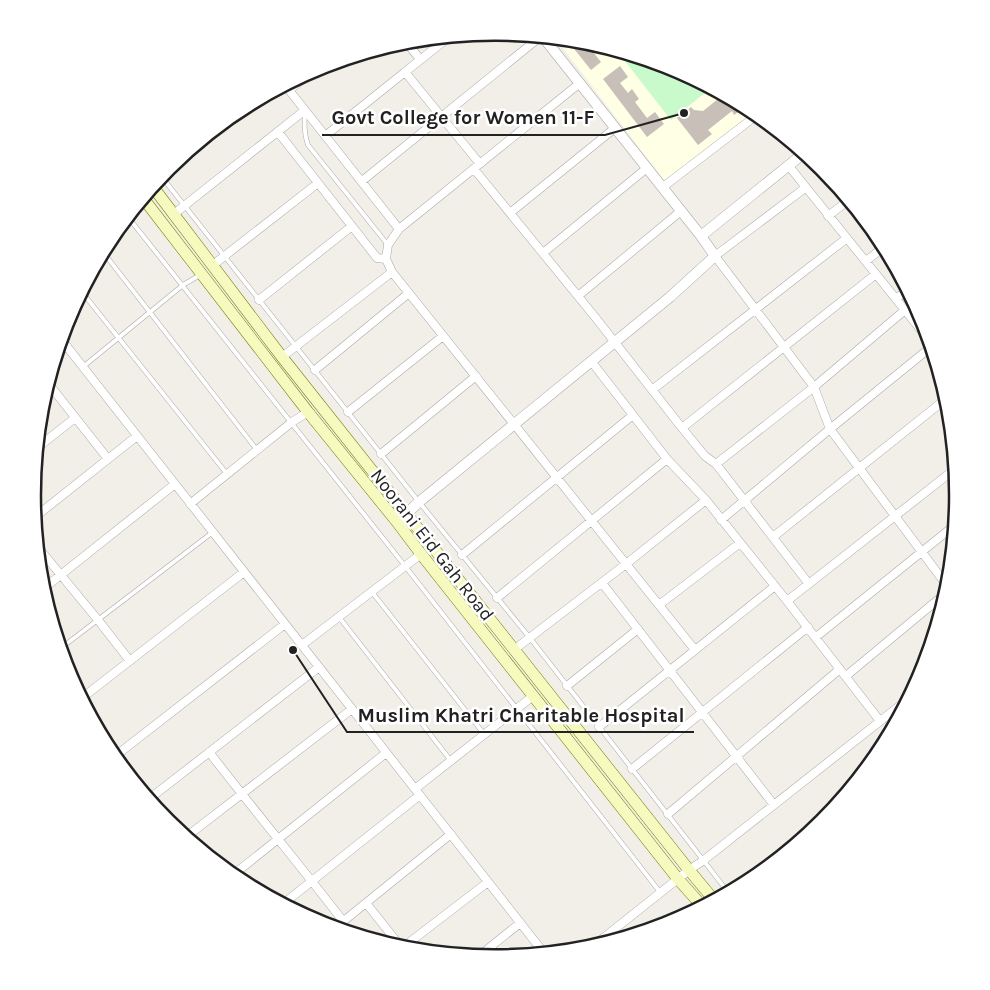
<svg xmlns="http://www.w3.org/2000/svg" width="990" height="990" viewBox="0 0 990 990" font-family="Karla,sans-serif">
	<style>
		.education { fill: #ffffe5 }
		.park { fill: #c8facc }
		.building { fill: #c7bfb8 }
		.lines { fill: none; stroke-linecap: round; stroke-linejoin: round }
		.service-casing { stroke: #a9a9a9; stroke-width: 5 }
		.minor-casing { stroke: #a9a9a9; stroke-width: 9 }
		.tertiary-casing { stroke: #a9a9a9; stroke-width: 11 }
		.secondary-casing { stroke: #707d05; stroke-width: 12 }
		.service { stroke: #fff; stroke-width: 4 }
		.minor { stroke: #fff; stroke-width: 8 }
		.tertiary { stroke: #fff; stroke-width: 10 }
		.secondary { stroke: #f7fabf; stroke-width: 11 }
		.labels { text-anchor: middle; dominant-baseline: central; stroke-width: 5; stroke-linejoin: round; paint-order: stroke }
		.street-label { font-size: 19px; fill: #222; stroke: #fff }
		.rim { fill: none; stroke: #222; stroke-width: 2.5 }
		.leader { fill: none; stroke: #222; stroke-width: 2 }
		.callout-dot { fill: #222; stroke: #fff; stroke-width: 2 }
		.callout-label { font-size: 20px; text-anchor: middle; font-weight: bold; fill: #222; stroke: #fff; stroke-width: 5; stroke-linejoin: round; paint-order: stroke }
	</style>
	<rect width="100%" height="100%" fill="#f2efe9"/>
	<path class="education" d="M555,38L586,41L672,68L752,111L757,115L667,184Z"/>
	<path class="park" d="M617,51L672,68L711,88L671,120Z"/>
	<path class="building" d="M567,40L584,41L601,62L591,70Z
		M620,66L628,77L620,83L628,93L632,89L639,99L635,102L647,118L655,112L664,124L647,137L603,79Z
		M723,95L745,107L734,115L732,111L708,130L712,134L698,145L677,118L691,107L694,110L703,111Z
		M913,301L922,318L925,328L907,306Z"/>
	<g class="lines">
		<g class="service-casing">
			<path id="service" d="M305,113C304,125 304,134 308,145L388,245
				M161,176L419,502L530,638L728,892
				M128,217L405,566L660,892
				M103,252L257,450
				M82,292L227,474
				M84,366L183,285L200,275
				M372,592L484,734
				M339,617L451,761
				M61,648L213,532"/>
		</g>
		<g class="minor-casing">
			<path id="minor" d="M449,37L405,72L480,164
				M405,41L420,59
				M285,85L399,229
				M289,90L317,68
				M278,132L377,258L386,259
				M325,136L405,72
				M788,165L929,340
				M474,169L595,317L682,428L705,456L716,464L809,584
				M362,181L540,37
				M663,187L757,115
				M805,188L715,256L814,387L830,429L948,587
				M510,213L615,128
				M174,214L305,110
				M828,216L849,200
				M543,253L647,168
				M866,261L884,247
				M213,265L318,183
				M392,272L695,650
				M578,296L681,211
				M896,299L907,290
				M259,300L352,226
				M61,339L544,953
				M57,354L67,346
				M282,357L392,272L386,259L388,245L399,229L580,83
				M591,361L667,459L706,500L787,601L880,721
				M315,370L409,293
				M48,383L108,459
				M652,390L847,238
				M348,412L443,336
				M682,428L876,274
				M37,448L75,418
				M381,454L476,376
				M716,464L814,387L905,310
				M190,504L292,422L308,412
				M35,517L137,436
				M721,520L830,429L931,347
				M773,537L947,398
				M37,546L98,620L130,661
				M462,555L633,415
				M602,583L774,805
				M43,589L175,484
				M497,598L667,459
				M787,601L955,469
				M659,605L740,543
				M816,637L955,525
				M302,645L421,554
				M515,649L626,564L706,500
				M846,676L946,593
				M567,686L638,629
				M82,698L244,572
				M599,727L775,586
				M209,752C253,809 299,864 343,921
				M114,757L285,624
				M632,769L808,627
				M415,789L533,696
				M149,799L319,667
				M668,814L840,669
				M186,837L352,709
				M233,875L386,753
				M366,903L401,947
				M283,904L420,795
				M335,928L451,834
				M592,947L689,870L704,860L907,700
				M402,948L488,882
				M479,956L520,923"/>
		</g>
		<g class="tertiary-casing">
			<path id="tertiary" d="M701,236L804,153
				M402,518L419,502L670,297L715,256L701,236L543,37"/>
		</g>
		<g class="secondary-casing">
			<path id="secondary" d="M153,187L282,357L689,870L714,900
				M143,198L308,412L397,522L421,554L678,879L702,906"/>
		</g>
		<use href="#service" class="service"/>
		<use href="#minor" class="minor"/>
		<use href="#tertiary" class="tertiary"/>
		<use href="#secondary" class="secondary"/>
	</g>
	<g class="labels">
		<g class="street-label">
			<text transform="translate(432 545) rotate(52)">Noorani Eid Gah Road</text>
		</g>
	</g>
	<path d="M0 0H990V990H0ZM41 495a454 454 0 1 1 908 0a454 454 0 1 1-908 0Z" fill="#fff" fill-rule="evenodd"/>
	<path class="rim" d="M41 495a454 454 0 1 1 908 0a454 454 0 1 1-908 0Z"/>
	<path class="leader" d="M684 113L605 135H322M293 650L347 732H694"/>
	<g class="callout-dot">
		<circle cx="684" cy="113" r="5"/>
		<circle cx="293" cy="650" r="5"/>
	</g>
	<g class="callout-label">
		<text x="463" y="124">Govt College for Women 11-F</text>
		<text x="521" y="722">Muslim Khatri Charitable Hospital</text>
	</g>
</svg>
